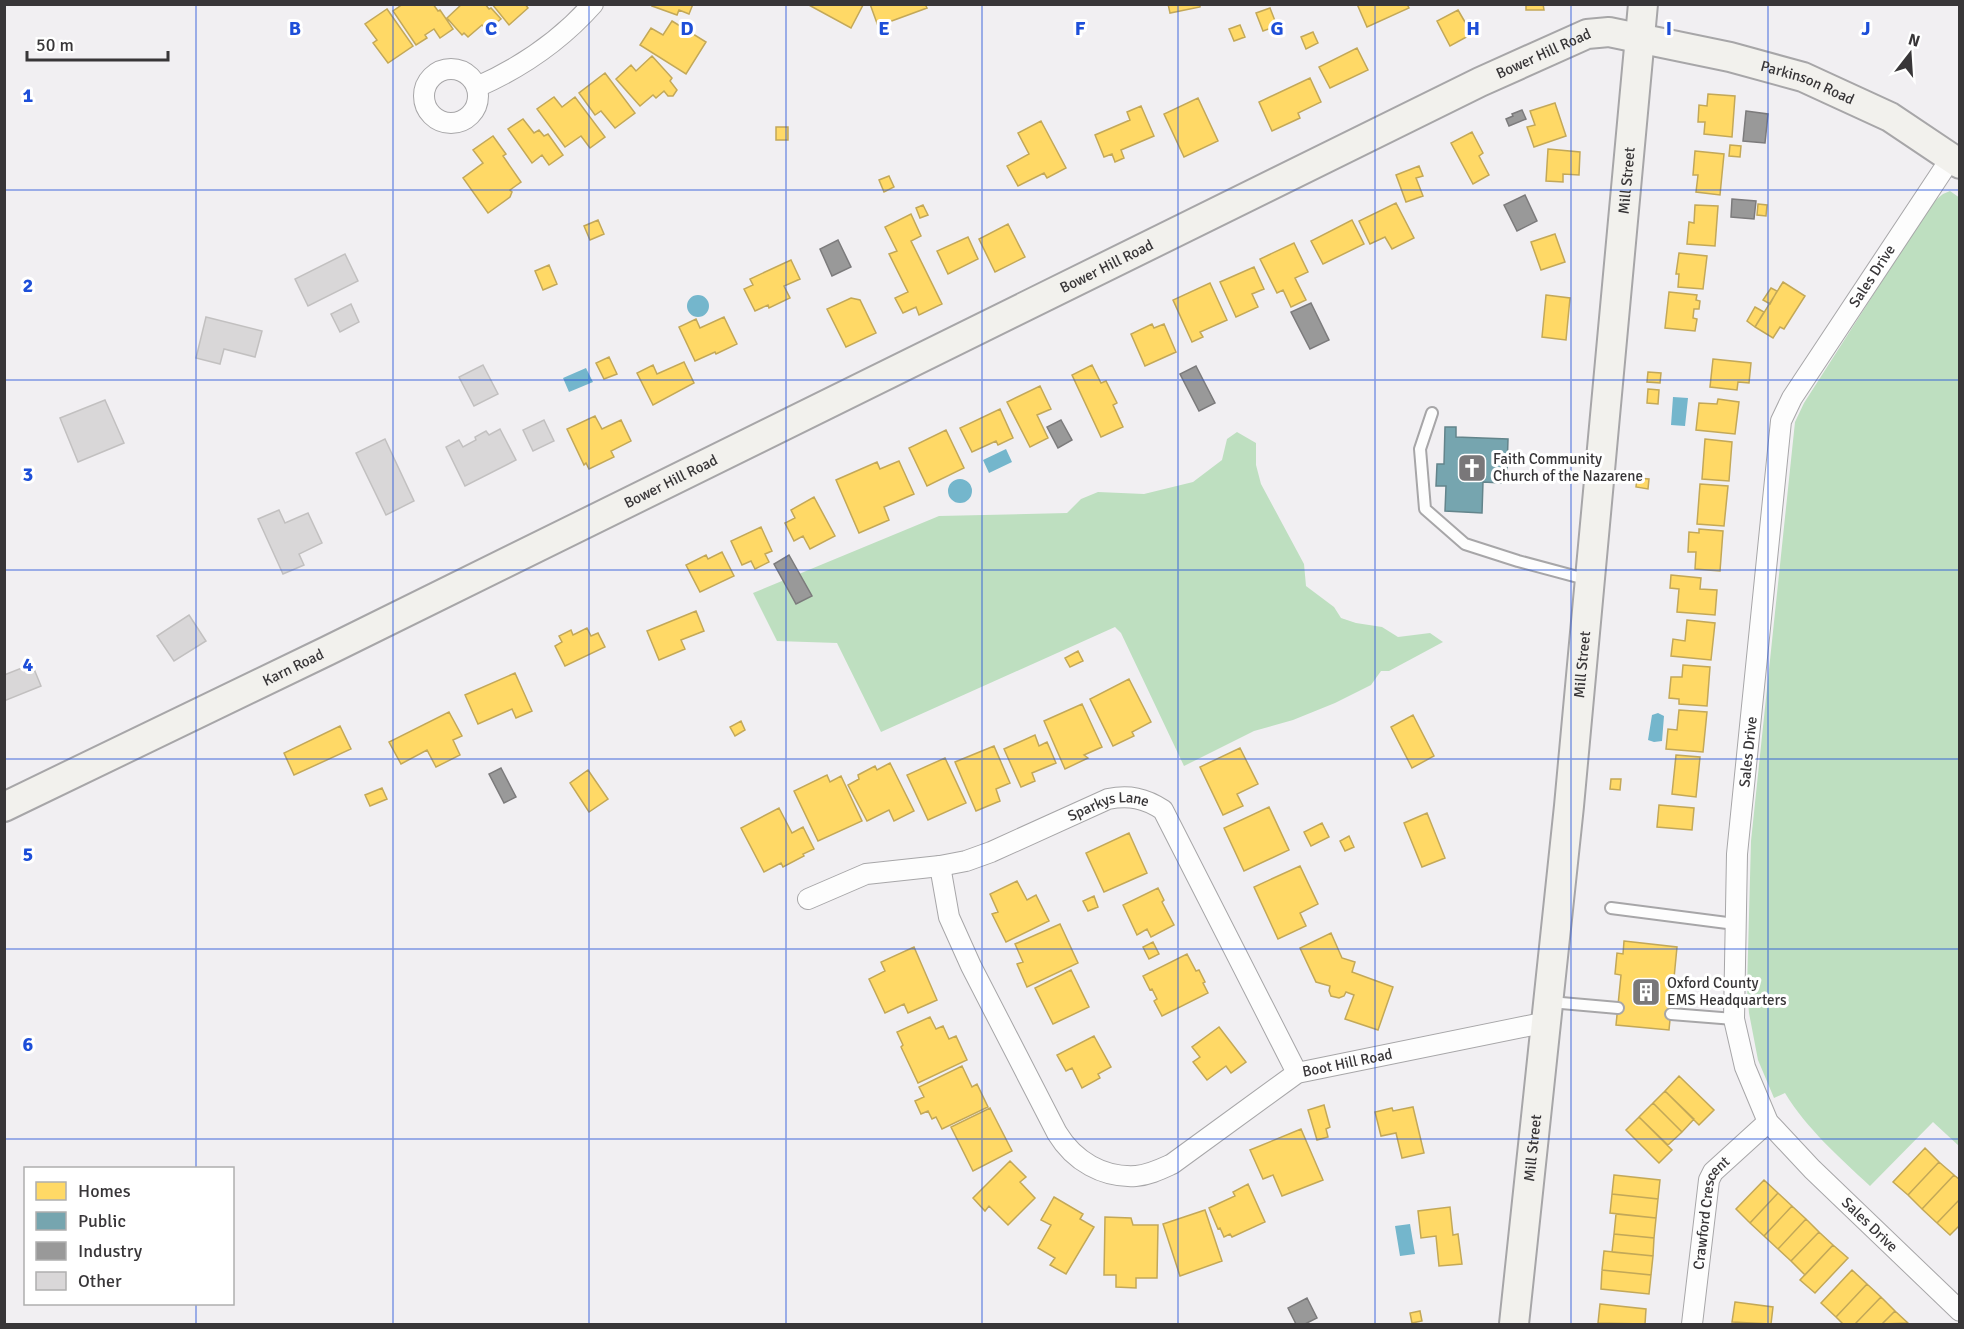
<svg xmlns="http://www.w3.org/2000/svg" width="1964" height="1329" viewBox="0 0 1964 1329" font-family="Signika,sans-serif">
	<style>
		.green { fill: #bedfc0 }
		.water { fill: #74b6cc }
		.homes { fill: #ffd966; stroke: #c3a858; stroke-width: 1.5 }
		.public { fill: #76a5af; stroke: #63848b; stroke-width: 1.5 }
		.industry { fill: #999; stroke: #7c7b7c; stroke-width: 1.5 }
		.building { fill: #d9d7d8; stroke: #c2c0c0; stroke-width: 1.5 }
		.lines { fill: none; stroke-linecap: round; stroke-linejoin: round }
		.lane-casing { stroke: #a7a6a8; stroke-width: 14 }
		.street-casing { stroke: #a7a6a8; stroke-width: 22 }
		.secondary-casing { stroke: #a7a6a8; stroke-width: 32 }
		.lane { stroke: #fdfdfd; stroke-width: 10 }
		.street { stroke: #fdfdfd; stroke-width: 20 }
		.secondary { stroke: #f2f1ed; stroke-width: 28 }
		.grid { fill: none; stroke: #1d4ed8; stroke-width: 1.5; stroke-opacity: 0.55 }
		.labels { text-anchor: middle; dominant-baseline: central; stroke-width: 6; stroke-linejoin: round; paint-order: stroke }
		.street-label { font-size: 15px; fill: #383638; stroke: #fff }
		.poi-label { font-size: 15px; fill: #383638; stroke: #fff; text-anchor: start }
		.grid-label { font-size: 20px; text-anchor: middle; font-weight: bold; fill: #1d4ed8; stroke: #fff; stroke-width: 6; stroke-linejoin: round; paint-order: stroke }
	</style>
	<rect width="100%" height="100%" fill="#f1eff2"/>
	<path class="green" d="M1950,191L1960,198L1959,1146L1933,1122L1870,1186C1839,1157 1807,1129 1785,1093L1774,1098L1758,1060L1749,1013L1747,989L1751,841L1795,422L1804,403L1932,203L1943,194Z
		M1237,432L1256,443V465L1261,484L1304,564L1306,586L1334,607L1341,618L1356,623L1382,627L1398,637L1430,633L1443,642L1389,671H1381L1371,685L1335,703L1293,720L1254,731L1184,766L1121,633L1115,627L881,732L837,643L777,641L753,593L939,516L1067,513L1081,499L1098,492L1144,494L1193,482L1222,460L1227,439Z"/>
	<path class="water" d="M687 306a11 11 0 1 1 22 0a11 11 0 1 1-22 0Z
		M586,368L593,382L569,392L563,378Z
		M1673,397L1688,398L1685,426L1671,425Z
		M1006,449L1012,462L989,473L983,460Z
		M948 491a12 12 0 1 1 24 0a12 12 0 1 1-24 0Z
		M1658,713L1664,716L1662,741L1654,742L1648,740L1652,715Z
		M1410,1224L1415,1254L1400,1256L1395,1226Z"/>
	<path class="homes" d="M403,4H433L438,11L440,10L453,29L440,38L434,29L425,35L427,38L416,45L393,11Z
		M462,4H485L489,9L491,8L501,19L487,30L482,25L468,37L464,33L462,35L447,18Z
		M492,4H525L528,8L509,25Z
		M653,4H693L689,14L679,10L677,15L652,6Z
		M807,4H863V5L851,28Z
		M870,4H925L927,8L878,26Z
		M1168,4H1200V7L1170,13Z
		M1357,4H1407L1409,8L1367,27Z
		M1526,4H1543L1544,10H1526Z
		M1270,8L1277,26L1263,31L1256,13Z
		M387,9L413,46L388,63L373,43L377,40L365,24Z
		M1458,10L1472,34L1450,46L1437,21Z
		M672,21L706,42L686,74L640,45L651,28L663,35Z
		M1240,25L1245,37L1234,41L1229,29Z
		M1313,32L1318,43L1306,49L1301,37Z
		M1357,48L1368,70L1330,88L1319,67Z
		M652,56L672,78L670,81L677,90L673,96H668L664,91L656,98L653,95L640,106L616,79L631,65L636,71Z
		M605,73L635,113L615,128L601,111L595,115L579,93Z
		M1310,78L1321,102L1298,113L1300,118L1272,131L1259,102Z
		M1708,94L1735,96L1732,137L1704,134L1705,122H1698L1699,105L1707,106Z
		M554,97L562,107L575,97L605,137L590,148L581,136L565,147L537,109Z
		M1198,98L1218,141L1184,157L1164,114Z
		M1555,103L1566,136L1534,147L1527,127L1535,125L1530,111Z
		M1141,106L1154,136L1121,150L1124,158L1115,162L1112,154L1104,157L1095,135L1130,120L1127,112Z
		M523,119L534,133L539,130L544,136L548,134L563,155L549,165L542,155L532,163L508,129Z
		M1041,121L1066,168L1047,178L1044,173L1018,186L1007,166L1029,154L1018,133Z
		M776,127H788V140H776Z
		M1472,132L1483,153L1479,156L1489,175L1473,184L1451,143Z
		M493,136L506,154L503,156L521,182L510,190L512,192L510,197L488,213L463,178L483,163L473,150Z
		M1730,145L1741,146L1740,157L1729,156Z
		M1548,149L1580,152L1579,175L1563,174V182L1546,181Z
		M1695,151L1724,154L1720,195L1696,192L1698,175H1693Z
		M1419,166L1423,176L1416,178L1423,196L1406,202L1396,175Z
		M889,176L894,187L884,192L879,180Z
		M1396,203L1414,238L1392,249L1385,237L1370,244L1359,221Z
		M1758,204L1767,205L1766,216L1757,215Z
		M923,205L928,215L920,218L916,208Z
		M1695,205L1718,206L1715,246L1687,244L1689,222L1694,223Z
		M911,214L921,236L911,241L942,304L919,315L916,307L903,313L895,298L908,292L889,254L897,251L885,227Z
		M598,220L604,234L590,240L584,226Z
		M1352,220L1364,244L1323,264L1311,241Z
		M1008,224L1025,257L995,272L979,239Z
		M1555,234L1565,262L1541,270L1531,242Z
		M968,237L978,259L948,274L937,251Z
		M1294,243L1308,272L1295,278L1306,300L1291,307L1283,290L1277,293L1260,259Z
		M1679,253L1707,256L1703,289L1678,287L1679,274H1676Z
		M791,260L800,279L784,286L790,298L769,308L768,305L755,311L744,289L753,285L750,279Z
		M549,265L557,284L543,290L535,271Z
		M1254,267L1264,289L1252,294L1258,307L1236,317L1220,282Z
		M1783,282L1805,296L1784,329L1780,327L1773,338L1755,327Z
		M1210,283L1227,320L1200,332L1203,337L1192,342L1173,300Z
		M1771,288L1777,291L1770,304L1763,300Z
		M1669,292L1697,295L1696,300L1700,301L1699,309H1694L1693,318L1697,319L1695,331L1665,328Z
		M1546,295L1570,298L1566,340L1542,337Z
		M851,298L860,300L876,333L846,347L827,309Z
		M1755,307L1764,312L1755,327L1747,321Z
		M724,317L737,344L716,354L715,352L695,361L679,327L696,319L700,328Z
		M1152,324L1154,328L1164,324L1176,352L1145,366L1131,334Z
		M609,357L617,374L604,379L596,363Z
		M1713,359L1751,363L1749,383L1738,382L1737,390L1710,387Z
		M684,362L694,383L653,405L637,373L653,365L657,374Z
		M1092,365L1101,383L1106,381L1117,403L1113,405L1123,427L1101,437L1072,375Z
		M1648,372L1661,373L1660,383L1647,382Z
		M1040,386L1051,409L1037,415L1048,438L1030,447L1007,402Z
		M1648,389L1659,390L1658,404L1647,403Z
		M1718,399L1739,402L1735,434L1696,430L1699,403L1717,404Z
		M1000,409L1013,438L998,445L996,441L972,452L960,428Z
		M595,416L602,429L621,420L631,441L611,451L614,457L589,469L586,463L584,465L567,429Z
		M946,430L964,468L927,486L909,448Z
		M1705,439L1732,442L1729,481L1702,479Z
		M899,461L914,494L884,507L889,520L859,533L836,480L877,462L880,469Z
		M1637,478L1649,479L1648,489L1636,487Z
		M1700,484L1728,486L1724,526L1697,524Z
		M814,497L835,536L810,549L803,536L794,541L785,523L795,518L791,510Z
		M761,527L772,551L765,554L769,562L755,569L751,561L742,565L731,541Z
		M1699,529L1723,531L1720,571L1695,569L1696,552H1688L1689,532L1699,533Z
		M722,552L734,576L700,592L686,565L706,555L708,559Z
		M1671,575L1701,578L1700,589L1717,590L1715,615L1677,612L1679,589L1670,588Z
		M696,611L704,631L681,640L685,649L659,660L647,631Z
		M1687,620L1715,623L1711,660L1671,656L1673,639L1685,641Z
		M587,628L591,636L598,633L605,647L565,666L555,646L562,642L559,636L571,630L573,635Z
		M1078,651L1083,661L1070,667L1065,658Z
		M1683,665L1710,667L1707,706L1679,704V699L1669,698L1671,677H1682Z
		M515,673L532,711L516,718L512,709L478,724L465,695Z
		M1129,679L1151,722L1132,732L1134,736L1113,746L1090,699Z
		M1082,704L1102,747L1084,755L1088,758L1065,769L1044,721Z
		M1679,710L1707,712L1703,752L1666,749L1668,729L1677,730Z
		M449,712L462,736L453,740L460,755L436,767L427,750L401,764L389,742Z
		M1413,715L1434,756L1412,768L1391,727Z
		M741,721L745,730L735,736L730,727Z
		M340,726L351,749L294,775L284,753Z
		M1035,735L1039,746L1047,742L1056,763L1032,773L1035,781L1021,787L1004,749Z
		M994,746L1010,783L996,789L1000,801L976,811L955,762Z
		M1240,748L1258,784L1237,794L1243,806L1223,815L1200,767Z
		M1676,755L1700,757L1696,797L1672,794Z
		M945,758L966,803L928,820L907,775Z
		M890,763L914,811L894,821L889,810L867,821L848,785L859,779L858,775L875,766L877,770Z
		M588,770L608,799L589,812L570,783Z
		M827,775L830,782L841,776L862,821L818,841L794,791Z
		M1611,779H1621L1620,790L1610,789Z
		M382,788L387,799L370,806L365,795Z
		M1659,805L1694,808L1692,830L1657,827Z
		M1269,807L1289,850L1244,871L1224,828Z
		M779,808L792,833L803,827L814,849L803,854L804,856L783,867L781,863L764,872L741,828Z
		M1427,813L1445,858L1422,867L1404,823Z
		M1322,823L1329,837L1311,846L1304,832Z
		M1129,833L1147,873L1104,892L1086,853Z
		M1349,836L1354,847L1345,851L1340,841Z
		M1300,866L1318,904L1300,913L1306,926L1278,939L1254,887Z
		M1017,881L1027,900L1036,895L1049,921L1006,942L992,914L998,912L990,894Z
		M1158,888L1164,900L1162,902L1174,925L1151,937L1147,929L1137,935L1123,905Z
		M1094,896L1098,907L1088,911L1083,901Z
		M1060,924L1078,963L1027,987L1017,964L1023,962L1015,944Z
		M1331,933L1342,958L1355,962L1352,972L1393,987L1378,1030L1345,1019L1354,995L1346,992L1344,996L1339,998L1331,996L1329,991L1330,986L1316,982L1300,948Z
		M1624,941L1677,947L1669,1030L1616,1025L1621,975L1615,974L1617,953L1623,954Z
		M1153,942L1159,954L1149,959L1143,947Z
		M914,947L937,1000L908,1013L904,1004L885,1013L869,979L885,971L881,962Z
		M1187,954L1196,971L1199,970L1205,982L1203,983L1208,993L1162,1016L1154,1001L1157,999L1152,989L1150,990L1143,976Z
		M1071,970L1089,1007L1053,1024L1035,988Z
		M930,1017L936,1029L943,1026L949,1039L956,1036L967,1060L918,1083L901,1047L903,1045L897,1032Z
		M1219,1027L1246,1062L1231,1073L1226,1066L1207,1080L1193,1062L1200,1057L1192,1047Z
		M1094,1036L1111,1067L1098,1074L1100,1078L1082,1088L1072,1068L1066,1071L1057,1055Z
		M962,1066L972,1087L977,1084L988,1107L942,1129L936,1117L932,1119L928,1111L921,1114L915,1101L924,1097L919,1087Z
		M1679,1076L1714,1110L1699,1125L1665,1091Z
		M1665,1091L1694,1119L1682,1132L1653,1103Z
		M1653,1103L1682,1132L1668,1145L1639,1117Z
		M1324,1105L1330,1127L1326,1129L1328,1137L1317,1140L1308,1110Z
		M1413,1107L1424,1153L1402,1158L1396,1133L1381,1136L1375,1112L1392,1108L1393,1111Z
		M990,1108L1012,1151L973,1171L951,1127Z
		M1639,1117L1672,1150L1659,1163L1626,1130Z
		M1301,1129L1323,1180L1282,1196L1273,1175L1263,1179L1250,1150Z
		M1925,1148L1939,1162L1908,1195L1893,1182Z
		M1010,1161L1026,1177L1020,1182L1035,1198L1008,1225L989,1206L985,1211L973,1198Z
		M1939,1162L1954,1175L1922,1209L1908,1195Z
		M1614,1175L1660,1180L1658,1199L1612,1194Z
		M1954,1175L1960,1180V1199L1937,1223L1922,1209Z
		M1764,1180L1778,1193L1750,1223L1736,1209Z
		M1248,1184L1265,1222L1232,1237L1230,1234L1224,1237L1220,1228L1218,1229L1209,1208L1235,1196L1233,1192Z
		M1778,1193L1792,1206L1764,1236L1750,1223Z
		M1612,1194L1658,1199L1656,1218L1610,1213Z
		M1054,1197L1083,1214L1080,1219L1094,1227L1066,1274L1050,1265L1055,1258L1038,1248L1051,1225L1041,1220Z
		M1960,1199V1225L1950,1235L1937,1223Z
		M1792,1206L1806,1219L1778,1249L1764,1236Z
		M1450,1207L1453,1235L1458,1234L1462,1264L1439,1266L1436,1236L1421,1238L1418,1211Z
		M1205,1210L1222,1261L1180,1276L1163,1224Z
		M1616,1214L1656,1218L1654,1238L1614,1234Z
		M1105,1217L1131,1218L1133,1225H1158L1157,1278H1136V1288L1116,1287V1275H1104Z
		M1806,1219L1819,1232L1791,1261L1778,1249Z
		M1819,1232L1833,1245L1805,1275L1791,1261Z
		M1614,1234L1654,1238L1653,1256L1612,1252Z
		M1833,1245L1848,1258L1815,1293L1800,1280Z
		M1604,1251L1653,1256L1651,1275L1602,1270Z
		M1602,1270L1651,1275L1649,1294L1601,1289Z
		M1852,1270L1867,1284L1836,1317L1821,1303Z
		M1867,1284L1881,1297L1855,1324H1843L1836,1317Z
		M1881,1297L1895,1311L1882,1324H1855Z
		M1735,1302L1773,1307L1771,1324L1732,1322Z
		M1600,1304L1646,1309L1645,1324L1598,1323Z
		M1420,1311L1422,1321L1412,1323L1410,1313Z
		M1895,1311L1908,1323L1882,1324Z"/>
	<path class="public" d="M1445,427H1456V437L1508,439L1507,471H1501V483L1483,482L1482,513L1445,511L1446,486H1436L1437,464H1444Z"/>
	<path class="industry" d="M1522,110L1526,119L1509,126L1506,119L1513,116L1512,114Z
		M1746,111L1768,114L1765,143L1743,141Z
		M1525,195L1537,221L1517,231L1504,205Z
		M1732,199L1756,201L1754,219L1731,217Z
		M838,240L851,267L832,276L820,249Z
		M1311,303L1329,340L1310,349L1291,312Z
		M1196,366L1215,403L1199,411L1180,374Z
		M1061,420L1072,440L1058,448L1047,427Z
		M789,555L812,596L796,604L774,564Z
		M501,768L516,797L504,803L489,774Z
		M1307,1298L1317,1318L1305,1324H1296L1288,1308Z"/>
	<path class="building" d="M345,254L358,281L308,306L295,279Z
		M351,304L359,322L340,332L331,314Z
		M206,317L262,331L255,357L224,349L220,364L196,358Z
		M483,365L498,394L474,406L459,377Z
		M105,400L124,443L78,462L60,418Z
		M544,420L554,441L533,451L523,430Z
		M500,429L516,460L465,486L446,447L459,440L463,447L476,440L475,437L486,431L489,435Z
		M385,439L414,501L386,515L356,453Z
		M279,510L285,523L308,513L322,543L299,554L304,565L283,574L258,519Z
		M189,615L206,641L174,661L157,636Z
		M32,664L41,686L4,701V675Z"/>
	<g class="lines">
		<g class="lane-casing">
			<path id="lane" d="M1432,413L1420,449L1425,509L1465,544L1518,561L1589,580
				M1611,908L1735,924
				M1550,1002L1618,1008
				M1671,1014L1734,1019"/>
		</g>
		<g class="street-casing">
			<g id="street">
				<circle cx="451" cy="96" r="27"/>
				<path d="M477,87C520,68 561,40 593,4"/>
				<path id="s1" d="M1951,158L1792,398L1781,421L1737,854L1734,1019L1745,1067L1768,1122L1812,1169L1960,1311"/>
				<path id="s2" d="M940,866L949,917L971,966L1057,1133C1074,1161 1103,1178 1136,1176C1149,1175 1161,1169 1172,1164L1297,1073L1547,1022"/>
				<path id="s3" d="M808,899L866,874L940,866L966,861L991,852L1108,799C1129,795 1145,798 1163,810L1297,1073"/>
				<path id="s4" d="M1692,1324L1709,1180L1713,1172L1768,1122"/>
			</g>
		</g>
		<g class="secondary-casing">
			<g id="secondary">
				<path id="s5" d="M4,807L327,651L1480,82L1587,34L1609,32L1730,57L1803,77L1890,117L1960,164"/>
				<path id="s6" d="M1514,1324L1569,806L1643,4"/>
			</g>
		</g>
		<use href="#lane" class="lane"/>
		<use href="#street" class="street"/>
		<use href="#secondary" class="secondary"/>
	</g>
	<path class="grid" d="M196,4V1168M393,4V1324M589,4V1324M786,4V1324M982,4V1324M1178,4V1324M1375,4V1324M1571,4V1324M1768,4V1324M4,190H1960M4,380H1960M4,570H1960M4,759H1960M4,949H1960M4,1139H1960M196,1304V1324"/>
	<defs>
		<g id="church-square" transform="scale(1.5)"><rect x="-9" y="-9" width="18" height="18" rx="4" fill="#797779" stroke="#fff"/><path d="M-1.2-6h2.4v3.5h3.3v2.4h-3.3V6h-2.4V-.1h-3.3v-2.4h3.3Z" fill="#fff"/></g>
		<g id="building-square" transform="scale(1.5)"><rect x="-9" y="-9" width="18" height="18" rx="4" fill="#797779" stroke="#fff"/><path d="M-4-6H4V6H1V3H-1V6H-4ZM-2.5-4.3h1.7v1.8h-1.7ZM.8-4.3h1.7v1.8H.8ZM-2.5-1h1.7V.8h-1.7ZM.8-1h1.7V.8H.8Z" fill="#fff"/></g>
	</defs>
	<g fill-rule="evenodd">
		<use href="#church-square" x="1472" y="468"/>
		<use href="#building-square" x="1646" y="992"/>
	</g>
	<g class="labels">
		<g class="street-label">
			<text stroke="none"><textPath href="#s5" startOffset="1714">Bower Hill Road</textPath></text>
			<text stroke="none"><textPath href="#s5" startOffset="1989">Parkinson Road</textPath></text>
			<text stroke="none"><textPath href="#s6" startOffset="1149">Mill Street</textPath></text>
			<text stroke="none"><textPath href="#s5" startOffset="1228">Bower Hill Road</textPath></text>
			<text transform="translate(1872 276) rotate(-57)">Sales Drive</text>
			<text stroke="none"><textPath href="#s5" startOffset="742">Bower Hill Road</textPath></text>
			<text stroke="none"><textPath href="#s6" startOffset="663">Mill Street</textPath></text>
			<text stroke="none"><textPath href="#s5" startOffset="321">Karn Road</textPath></text>
			<text transform="translate(1748 752) rotate(-84)">Sales Drive</text>
			<text stroke="none"><textPath href="#s3" startOffset="318">Sparkys Lane</textPath></text>
			<text stroke="none"><textPath href="#s2" startOffset="632">Boot Hill Road</textPath></text>
			<text stroke="none"><textPath href="#s6" startOffset="177">Mill Street</textPath></text>
			<text stroke="none"><textPath href="#s4" startOffset="114">Crawford Crescent</textPath></text>
			<text stroke="none"><textPath href="#s1" startOffset="1167">Sales Drive</textPath></text>
		</g>
		<g class="poi-label">
			<text x="1493" y="459">Faith Community<tspan x="1493" dy="17">Church of the Nazarene</tspan></text>
			<text x="1667" y="983">Oxford County<tspan x="1667" dy="17">EMS Headquarters</tspan></text>
		</g>
	</g>
	<g class="grid-label">
		<text x="295" y="35">B</text>
		<text x="491" y="35">C</text>
		<text x="687" y="35">D</text>
		<text x="884" y="35">E</text>
		<text x="1080" y="35">F</text>
		<text x="1277" y="35">G</text>
		<text x="1473" y="35">H</text>
		<text x="1669" y="35">I</text>
		<text x="1866" y="35">J</text>
		<text x="28" y="102">1</text>
		<text x="28" y="292">2</text>
		<text x="28" y="481">3</text>
		<text x="28" y="671">4</text>
		<text x="28" y="861">5</text>
		<text x="28" y="1051">6</text>
	</g>
	<rect width="1964" height="1329" fill="none" stroke="#383638" stroke-width="12"/>
	<rect x="24" y="1167" width="210" height="138" fill="#ffffff" stroke="#afafaf" stroke-width="1.5"/>
	<rect x="36" y="1182" width="30" height="18" fill="#ffd966" stroke="#afafaf" stroke-width="1.5"/>
	<text x="78" y="1197" font-size="18" fill="#383638">Homes</text>
	<rect x="36" y="1212" width="30" height="18" fill="#76a5af" stroke="#afafaf" stroke-width="1.5"/>
	<text x="78" y="1227" font-size="18" fill="#383638">Public</text>
	<rect x="36" y="1242" width="30" height="18" fill="#999999" stroke="#afafaf" stroke-width="1.5"/>
	<text x="78" y="1257" font-size="18" fill="#383638">Industry</text>
	<rect x="36" y="1272" width="30" height="18" fill="#d9d7d8" stroke="#afafaf" stroke-width="1.5"/>
	<text x="78" y="1287" font-size="18" fill="#383638">Other</text>
	<g transform="translate(1910 54) rotate(17)" stroke="#ffffff" stroke-width="4.5" paint-order="stroke">
	<path d="M0-4.5L10 22L0 15L-10 22Z" fill="#383638"/>
	<text y="-9" font-size="16" font-weight="bold" text-anchor="middle" fill="#383638">N</text>
	</g>
	<path d="M27 51v9h141v-9" fill="none" stroke="#383638" stroke-width="3"/>
	<text x="36" y="51" font-size="18" fill="#383638" stroke="#ffffff" stroke-width="4.5" paint-order="stroke">50 m</text>
</svg>
